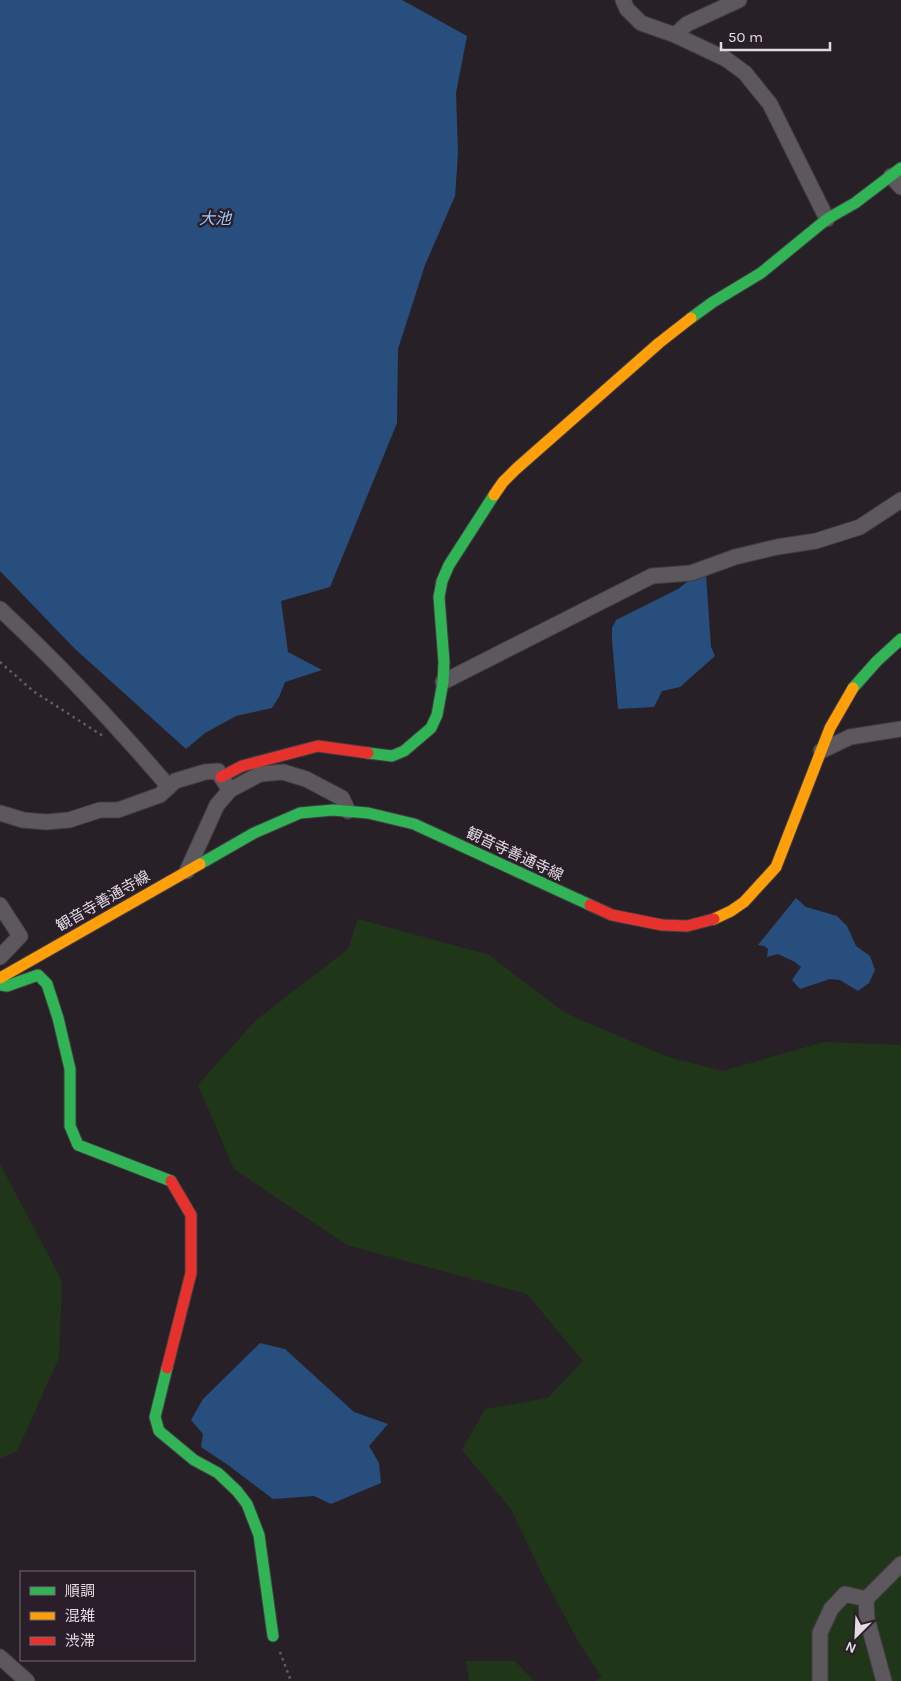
<svg xmlns="http://www.w3.org/2000/svg" width="901" height="1681" viewBox="0 0 901 1681" font-family="Karla,'Noto Sans JP',sans-serif">
	<style>
		.green { fill: #1f3718 }
		.water { fill: #284e7d }
		.lines { fill: none; stroke-linecap: round; stroke-linejoin: round }
		.street-casing { stroke: #413d42; stroke-width: 17 }
		.fast-casing { stroke: #413d42; stroke-width: 13 }
		.slow-casing { stroke: #413d42; stroke-width: 13 }
		.jam-casing { stroke: #413d42; stroke-width: 13 }
		.path { stroke: #635e63; stroke-width: 2.5; stroke-dasharray: 2.5 4; stroke-linecap: butt }
		.street { stroke: #5d585d; stroke-width: 15 }
		.fast { stroke: #30b455; stroke-width: 11 }
		.slow { stroke: #ff9f0a; stroke-width: 11 }
		.jam { stroke: #e5322d; stroke-width: 11 }
		.labels { text-anchor: middle; dominant-baseline: central; stroke-width: 5; stroke-linejoin: round; paint-order: stroke }
		.street-label { font-size: 15px; fill: #e2dbe3; stroke: #291e2a }
		.water-label { font-size: 16px; font-style: italic; fill: #a2c7f4; stroke: #291e2a }
	</style>
	<rect width="100%" height="100%" fill="#272127"/>
	<path class="green" d="M358,919L489,955L565,1013L668,1057L723,1071L824,1042L901,1045V1681H595L602,1677L578,1641L541,1572L511,1509L462,1450L485,1409L548,1398L583,1361L527,1294L347,1245L234,1169L198,1085L255,1021L348,949Z
		M0,1164L62,1281L59,1358L17,1451L0,1459Z
		M466,1661H515L534,1681H469Z"/>
	<path class="water" d="M0,0H402L467,36L456,93L458,153L455,196L425,265L398,349L397,423L330,587L281,601L288,652L322,670L285,682L279,697L272,708L236,716L205,733L186,749L74,648L0,571Z
		M706,575L711,647L715,656L680,687L662,691L654,707L618,709L612,640V628L616,620L678,589L692,578Z
		M796,898L806,907L837,916L847,926L856,946L870,956L875,970L869,983L858,991L840,980L830,979L800,989L792,980L801,967L795,962L778,954L767,957L768,949L764,946L758,945Z
		M260,1343L285,1349L354,1412L388,1424L369,1446L379,1463L381,1483L331,1504L314,1496L273,1499L228,1465L201,1447L203,1434L191,1420L203,1399Z"/>
	<g class="lines">
		<g class="street-casing">
			<path id="street" d="M623,0L627,9L641,23L675,35L726,59L745,73L770,104L827,219
				M675,35L687,24L739,0
				M891,176L901,187
				M0,609C60,665 116,725 169,787
				M443,682L652,576L691,573L735,557L777,547L816,541L860,527L901,500
				M821,751L850,737L901,729
				M0,813L23,820L46,822L69,820L100,810H118L160,795L175,781L205,772L218,771L221,777L230,790
				M187,871L217,805L230,790L260,774L283,772L306,779L342,798L348,811
				M0,905L20,936L0,957
				M0,1657L27,1681
				M820,1681V1633L831,1609L845,1594L866,1599
				M884,1681L867,1619L866,1599L901,1564"/>
		</g>
		<g class="fast-casing">
			<path id="fast" d="M691,318L713,302L761,273L827,219L855,203L901,168
				M853,688L877,661L901,639
				M368,753L392,756L404,751L431,728L437,715L443,682L444,662L439,597L442,581L449,565L494,495
				M200,864L254,833L300,813L333,810L368,813L414,824L590,905
				M0,985L7,986L38,975L47,984L58,1018L70,1069V1126L78,1145L171,1181
				M167,1368L155,1417L159,1431L194,1460L218,1473L237,1491L247,1504L259,1535L273,1636"/>
		</g>
		<g class="slow-casing">
			<path id="slow" d="M494,495L503,482L516,469L659,343L691,318
				M714,919L731,911L744,902L776,867L830,728L853,688
				M0,978L200,864"/>
		</g>
		<g class="jam-casing">
			<path id="jam" d="M221,777L242,766L318,746L368,753
				M590,905L612,915L662,925L687,926L714,919
				M167,1368L191,1273V1215L171,1181"/>
		</g>
		<path class="path" d="M0,662L33,691L103,736
			M280,1652L291,1681"/>
		<use href="#street" class="street"/>
		<use href="#fast" class="fast"/>
		<use href="#slow" class="slow"/>
		<use href="#jam" class="jam"/>
	</g>
	<g class="labels">
		<g class="street-label">
			<text transform="translate(515 854) rotate(25)">観音寺善通寺線</text>
			<text transform="translate(103 901) rotate(-30)">観音寺善通寺線</text>
		</g>
		<g class="water-label">
			<text x="215" y="218">大池</text>
		</g>
	</g>
	<rect x="20" y="1571" width="175" height="90" fill="#291e2a" stroke="#736a74"/>
	<rect x="30" y="1587" width="25" height="8" fill="#30b455" stroke="#736a74"/>
	<text x="65" y="1596" font-size="15" fill="#e2dbe3">順調</text>
	<rect x="30" y="1612" width="25" height="8" fill="#ff9f0a" stroke="#736a74"/>
	<text x="65" y="1621" font-size="15" fill="#e2dbe3">混雑</text>
	<rect x="30" y="1637" width="25" height="8" fill="#e5322d" stroke="#736a74"/>
	<text x="65" y="1646" font-size="15" fill="#e2dbe3">渋滞</text>
	<g transform="translate(856 1636) rotate(204)" stroke="#291e2a" stroke-width="4" paint-order="stroke">
	<path d="M0-4L9 19L0 12L-9 19Z" fill="#e2dbe3"/>
	<text y="-8" font-size="14" font-weight="bold" text-anchor="middle" fill="#e2dbe3">N</text>
	</g>
	<path d="M721 42v8h109v-8" fill="none" stroke="#e2dbe3" stroke-width="2.5"/>
	<text x="728" y="42" font-size="15" fill="#e2dbe3" stroke="#291e2a" stroke-width="4" paint-order="stroke">50 m</text>
</svg>
